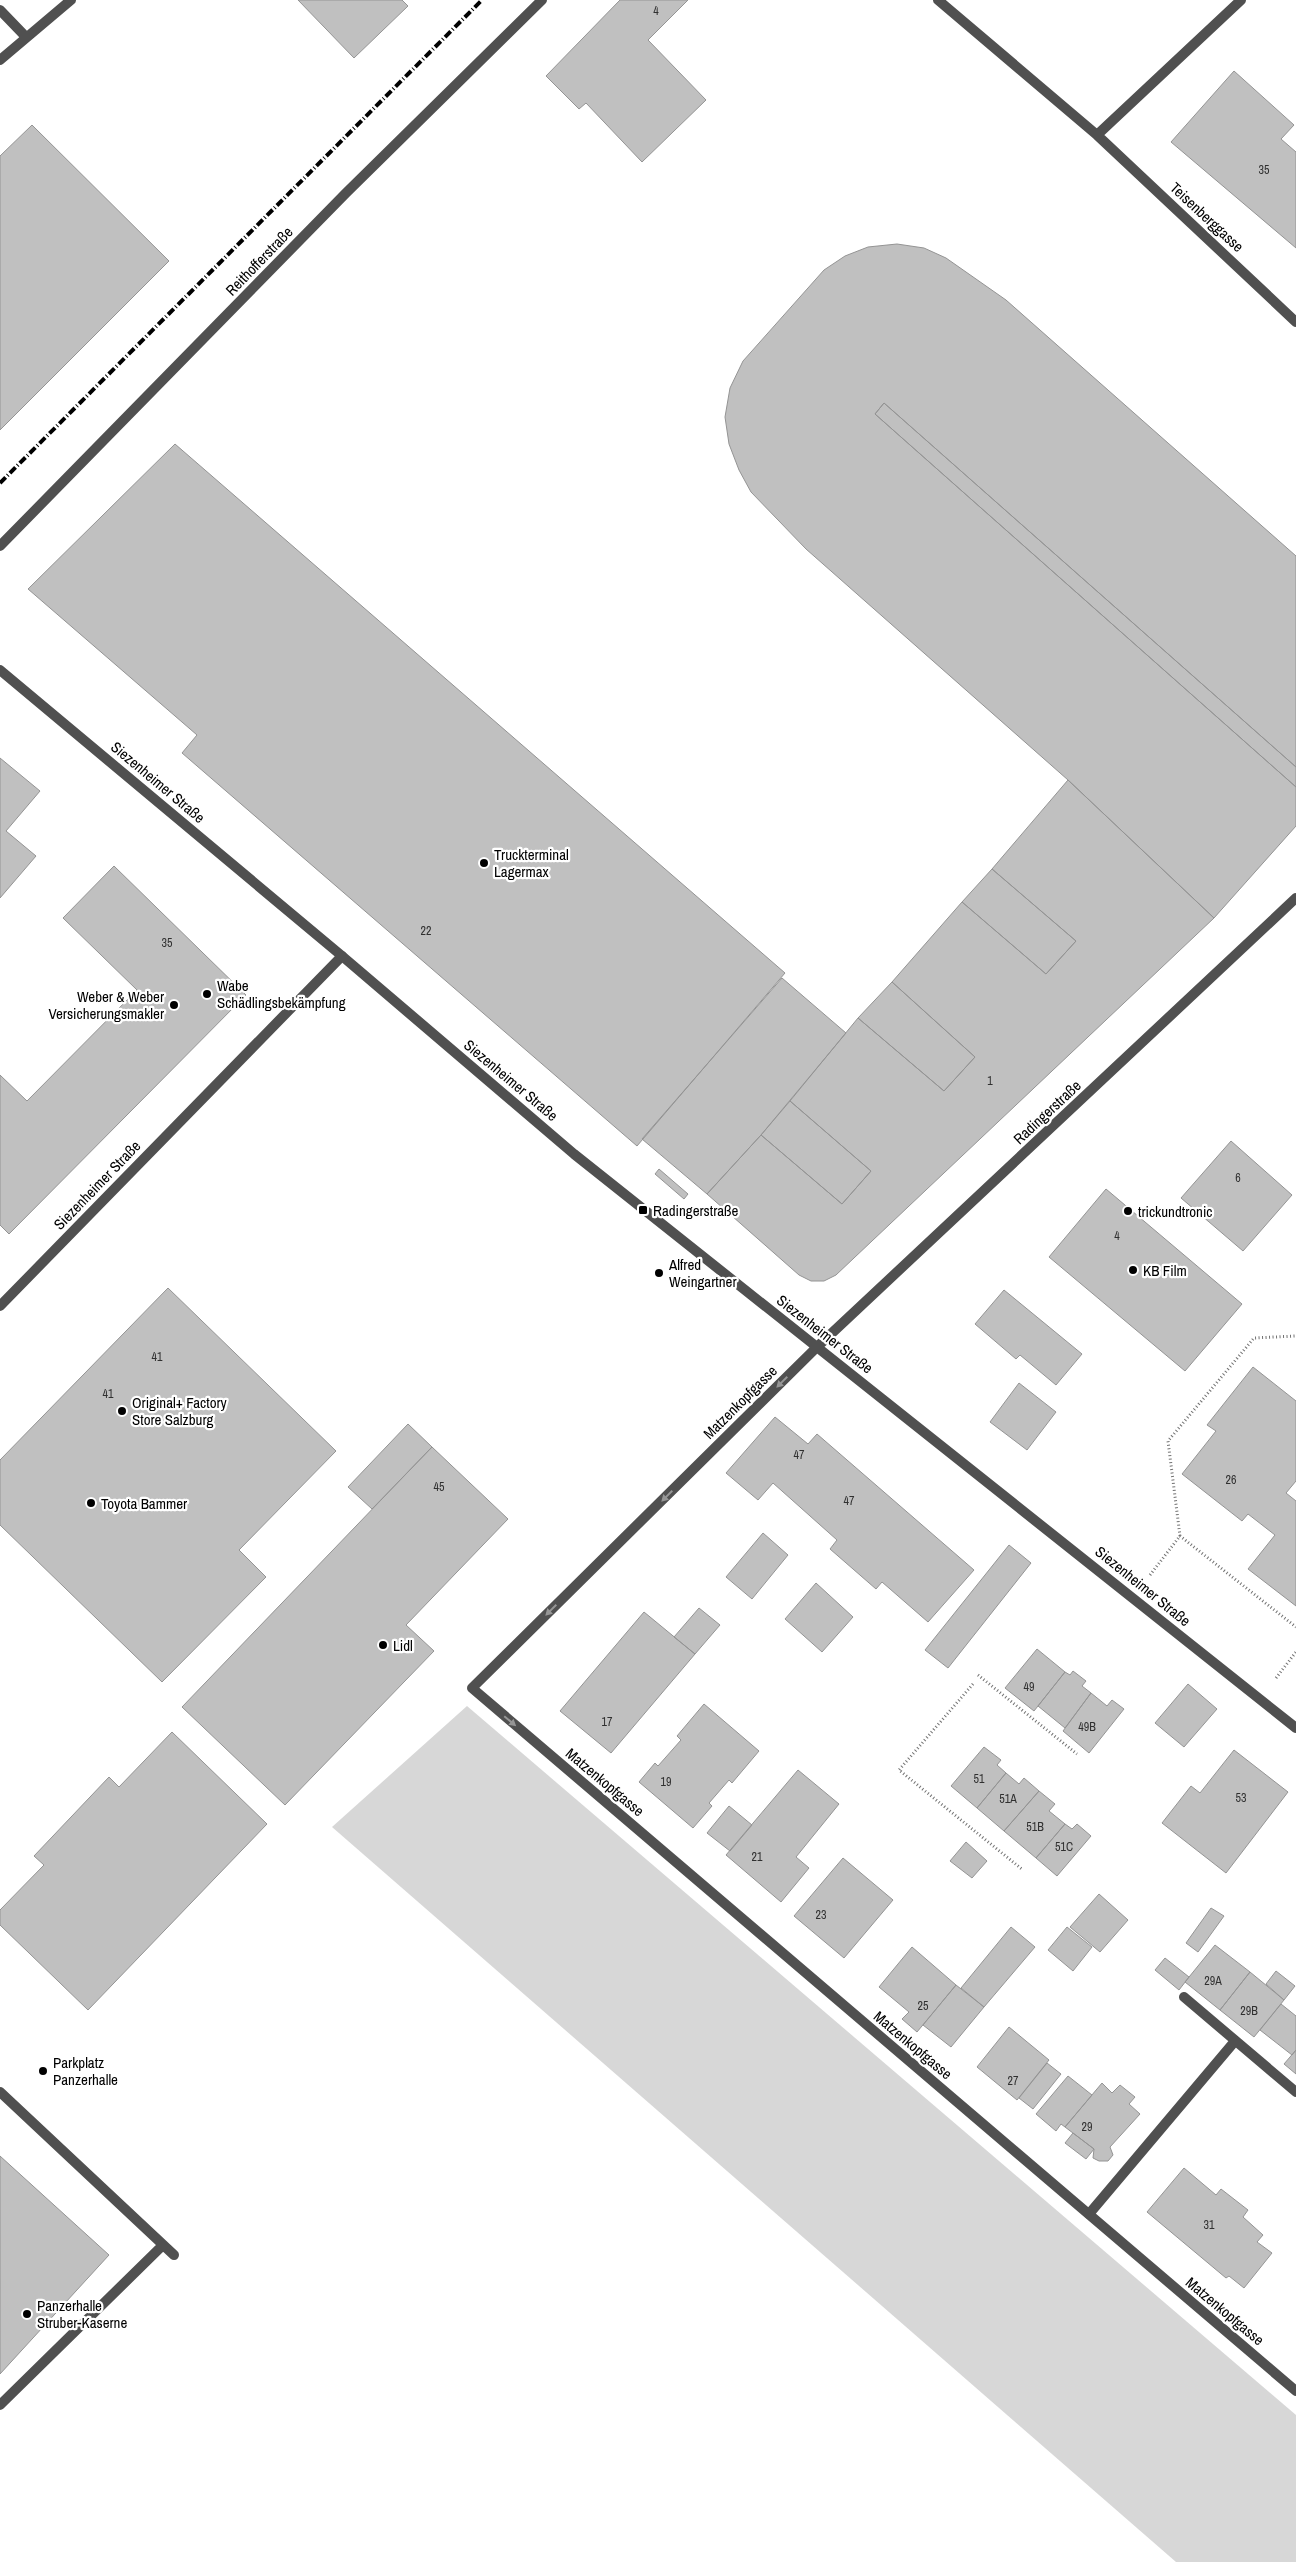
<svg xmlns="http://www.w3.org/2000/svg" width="1296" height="2562" viewBox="0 0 1296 2562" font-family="'Archivo Narrow',sans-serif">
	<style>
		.green { fill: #d7d7d7 }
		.building { fill: #c0c0c0; stroke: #949494 }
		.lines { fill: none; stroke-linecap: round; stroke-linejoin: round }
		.path { stroke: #727272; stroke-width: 3; stroke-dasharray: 1 2.5; stroke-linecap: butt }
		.service { stroke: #505050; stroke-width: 10 }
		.minor { stroke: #505050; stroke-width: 10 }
		.rail { stroke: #000; stroke-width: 4; stroke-dasharray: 8 2.5 1 2.5; stroke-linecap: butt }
		.oneway { fill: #969696 }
		.poi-dot { fill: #000; stroke: #fff; stroke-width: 2 }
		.labels { text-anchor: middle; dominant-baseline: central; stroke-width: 4.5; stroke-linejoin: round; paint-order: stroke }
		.number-label { font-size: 12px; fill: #303030 }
		.street-label { font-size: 15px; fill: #000; stroke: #fff }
		.poi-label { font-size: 15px; fill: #000; stroke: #fff; text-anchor: start }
	</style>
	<rect width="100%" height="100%" fill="#fff"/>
	<path class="green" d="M467,1706L1296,2415V2562H1176L332,1827Z"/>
	<path class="building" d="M298,0H402L408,6L354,58Z
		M620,0H688L648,40L706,100L642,162L586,103L579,109L546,76Z
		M1234,71L1294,125L1281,139L1296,152V248L1171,142Z
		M32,125L169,261L0,430V156Z
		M897,244L924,248L946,258L1006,300L1296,556V767L884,403L875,414L1296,787V826L1214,918L1068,780L806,549L751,492L739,470L729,444L725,417L730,388L743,361L824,270L845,256L868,247Z
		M884,403L1296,767V787L875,414Z
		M175,444L785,973L637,1146L182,753L197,735L28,589Z
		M0,758L40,791L6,831L36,856L0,898Z
		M1068,780L1214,918L836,1275L824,1281H811L799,1275L707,1194L761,1135L842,1204L871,1171L790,1101L858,1018L944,1091L975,1057L892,982L962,902L1046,974L1076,941L992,869Z
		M114,866L246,995L9,1234L0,1225V1075L27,1101L137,990L63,918Z
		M992,869L1076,941L1046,974L962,902Z
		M782,978L846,1033L761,1135L707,1194L642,1139Z
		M892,982L975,1057L944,1091L858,1018Z
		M790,1101L871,1171L842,1204L761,1135Z
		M1231,1141L1292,1195L1243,1251L1181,1198Z
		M659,1169L688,1194L684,1199L655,1174Z
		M1106,1189L1242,1304L1185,1371L1049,1257Z
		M168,1288L336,1451L239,1550L266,1577L162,1682L0,1525V1460Z
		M1004,1290L1082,1354L1056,1385L1020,1355L1016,1359L975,1324Z
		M1253,1367L1296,1401V1481L1286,1493L1296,1501V1606L1248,1569L1275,1535L1248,1514L1242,1521L1182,1474L1216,1431L1207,1425Z
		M1019,1383L1056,1412L1027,1450L990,1422Z
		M775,1417L808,1444L817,1434L974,1570L928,1622L882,1582L876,1589L830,1549L837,1540L773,1483L758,1500L726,1473Z
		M408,1424L432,1447L372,1509L348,1487Z
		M432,1447L508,1519L406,1625L434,1651L285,1805L182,1707Z
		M763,1533L788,1555L752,1599L726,1577Z
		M1009,1545L1031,1563L948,1668L925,1650Z
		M816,1583L853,1617L822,1652L785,1619Z
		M699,1608L720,1625L695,1654L674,1637Z
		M644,1612L695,1654L611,1753L560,1711Z
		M1037,1649L1065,1672L1034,1711L1005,1688Z
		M1073,1671L1086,1681L1082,1686L1091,1693L1065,1728L1038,1706L1065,1672L1070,1675Z
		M1188,1684L1217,1709L1184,1747L1155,1723Z
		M1091,1693L1107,1706L1112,1700L1124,1709L1089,1753L1063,1731Z
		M704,1704L759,1751L732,1783L729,1780L709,1803L712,1806L693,1828L639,1782L655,1763L658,1766L681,1740L677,1736Z
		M172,1732L267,1824L88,2010L0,1925V1910L44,1865L34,1856L109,1777L119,1787Z
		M984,1747L1001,1760L997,1765L1006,1773L977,1808L951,1786Z
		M1234,1750L1288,1792L1226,1873L1162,1823L1191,1786L1200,1793Z
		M798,1770L839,1804L796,1857L809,1868L781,1902L726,1855Z
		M1006,1773L1019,1784L1024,1778L1039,1791L1004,1831L977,1808Z
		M1039,1791L1055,1804L1049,1811L1065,1824L1036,1858L1004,1831Z
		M729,1806L752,1825L730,1851L707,1833Z
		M1065,1824L1072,1829L1077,1824L1091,1836L1057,1876L1036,1858Z
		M966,1842L987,1861L972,1878L950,1861Z
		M843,1858L893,1900L844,1958L794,1916Z
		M1099,1894L1128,1920L1100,1952L1070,1927Z
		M1211,1908L1224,1916L1198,1952L1186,1943Z
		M1011,1927L1035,1947L984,2007L961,1988Z
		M1067,1927L1092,1947L1073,1971L1048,1950Z
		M1215,1945L1250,1972L1220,2010L1185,1982Z
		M912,1947L956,1985L917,2032L902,2019L909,2012L879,1987Z
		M1165,1958L1189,1977L1179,1990L1155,1970Z
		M1276,1971L1295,1986L1284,2000L1266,1984Z
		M1250,1972L1284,2000L1254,2037L1220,2010Z
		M956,1985L984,2007L951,2047L923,2025Z
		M1281,2004L1296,2016V2050L1292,2055L1260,2030Z
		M1009,2027L1049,2060L1017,2100L977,2067Z
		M1296,2050V2074L1284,2064Z
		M1047,2063L1061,2074L1033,2109L1019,2098Z
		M1068,2076L1092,2095L1065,2127L1061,2124L1056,2131L1036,2114Z
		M1102,2083L1112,2093L1120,2085L1135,2097L1129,2104L1140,2114L1110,2147L1113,2155L1108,2161H1099L1093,2158L1094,2149L1065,2127Z
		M1073,2133L1094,2149L1086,2159L1065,2143Z
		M0,2156L109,2255L0,2374Z
		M1184,2168L1216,2195L1221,2189L1248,2210L1243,2217L1263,2235L1257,2242L1272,2253L1244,2288L1229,2276L1226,2278L1147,2212Z"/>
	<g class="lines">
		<path class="path" d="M1180,1536L1168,1441L1254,1338L1296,1336
			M1150,1575L1180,1536L1296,1627
			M978,1675L1077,1754
			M1276,1678L1296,1652
			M973,1684L899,1770L1023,1870"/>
		<path class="service" d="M0,10L26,37
			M0,60L71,0
			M0,1306L342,956
			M1184,1997L1296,2092
			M0,2092L174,2255
			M1089,2214L1235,2041
			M0,2405L163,2245"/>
		<path class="minor" d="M938,0L1097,135L1296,322
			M1097,135L1241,0
			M0,546L346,193L542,0
			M0,670L342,956L574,1154L1296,1728
			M1296,898L817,1347L472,1688L1296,2391"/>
		<path class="rail" d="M0,483L482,0"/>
	</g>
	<defs><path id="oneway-solid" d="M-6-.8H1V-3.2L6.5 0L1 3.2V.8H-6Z" transform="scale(1.25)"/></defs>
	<g class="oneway">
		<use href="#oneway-solid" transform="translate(782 1382) rotate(135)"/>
		<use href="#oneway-solid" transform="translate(667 1496) rotate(135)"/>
		<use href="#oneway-solid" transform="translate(551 1610) rotate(135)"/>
		<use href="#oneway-solid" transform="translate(510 1721) rotate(40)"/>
	</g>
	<g class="poi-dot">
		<circle cx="484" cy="863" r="5"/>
		<circle cx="207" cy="994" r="5"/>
		<circle cx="174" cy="1005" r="5"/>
		<rect x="638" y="1205" width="10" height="10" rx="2.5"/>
		<circle cx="1128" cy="1211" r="5"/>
		<circle cx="1133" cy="1270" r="5"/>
		<circle cx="659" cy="1273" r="5"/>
		<circle cx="122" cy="1411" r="5"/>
		<circle cx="91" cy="1503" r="5"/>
		<circle cx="383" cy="1645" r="5"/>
		<circle cx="43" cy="2071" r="5"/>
		<circle cx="27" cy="2314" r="5"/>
	</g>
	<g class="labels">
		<g class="number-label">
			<text x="656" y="11">4</text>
			<text x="1264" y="170">35</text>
			<text x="426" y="931">22</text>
			<text x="167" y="943">35</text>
			<text x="990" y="1081">1</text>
			<text x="1238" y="1178">6</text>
			<text x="1117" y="1236">4</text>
			<text x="157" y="1357">41</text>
			<text x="108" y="1394">41</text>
			<text x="799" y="1455">47</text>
			<text x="1231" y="1480">26</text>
			<text x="439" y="1487">45</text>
			<text x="849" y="1501">47</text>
			<text x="1029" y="1687">49</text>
			<text x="607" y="1722">17</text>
			<text x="1087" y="1727">49B</text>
			<text x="979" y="1779">51</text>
			<text x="666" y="1782">19</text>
			<text x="1241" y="1798">53</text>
			<text x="1008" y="1799">51A</text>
			<text x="1035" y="1827">51B</text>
			<text x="1064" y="1847">51C</text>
			<text x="757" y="1857">21</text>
			<text x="821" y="1915">23</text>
			<text x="1213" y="1981">29A</text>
			<text x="923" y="2006">25</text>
			<text x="1249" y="2011">29B</text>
			<text x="1013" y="2081">27</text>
			<text x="1087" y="2127">29</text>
			<text x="1209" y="2225">31</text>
		</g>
		<g class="street-label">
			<text transform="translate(1207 217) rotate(43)">Teisenberggasse</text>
			<text transform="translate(259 261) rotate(-46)">Reithofferstraße</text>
			<text transform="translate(158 782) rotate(40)">Siezenheimer Straße</text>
			<text transform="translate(511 1080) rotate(40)">Siezenheimer Straße</text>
			<text transform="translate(1047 1112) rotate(-43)">Radingerstraße</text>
			<text transform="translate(97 1185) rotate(-46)">Siezenheimer Straße</text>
			<text transform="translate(825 1334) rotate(38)">Siezenheimer Straße</text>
			<text transform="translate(740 1402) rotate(-45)">Matzenkopfgasse</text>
			<text transform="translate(1143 1586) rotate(39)">Siezenheimer Straße</text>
			<text transform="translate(605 1782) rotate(40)">Matzenkopfgasse</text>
			<text transform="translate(913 2045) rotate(40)">Matzenkopfgasse</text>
			<text transform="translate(1225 2311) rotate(40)">Matzenkopfgasse</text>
		</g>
		<g class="poi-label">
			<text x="494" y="854">Truckterminal<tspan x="494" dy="17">Lagermax</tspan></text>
			<text x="217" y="985">Wabe<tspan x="217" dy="17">Schädlingsbekämpfung</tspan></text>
			<text x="164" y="996" text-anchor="end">Weber &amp; Weber<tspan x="164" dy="17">Versicherungsmakler</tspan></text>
			<text x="653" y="1210">Radingerstraße</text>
			<text x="1138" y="1211">trickundtronic</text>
			<text x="669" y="1264">Alfred<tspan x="669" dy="17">Weingartner</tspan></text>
			<text x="1143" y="1270">KB Film</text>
			<text x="132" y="1402">Original+ Factory<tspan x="132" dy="17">Store Salzburg</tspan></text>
			<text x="101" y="1503">Toyota Bammer</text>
			<text x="393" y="1645">Lidl</text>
			<text x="53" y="2062">Parkplatz<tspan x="53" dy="17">Panzerhalle</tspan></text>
			<text x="37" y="2305">Panzerhalle<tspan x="37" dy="17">Struber-Kaserne</tspan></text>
		</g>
	</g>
</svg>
